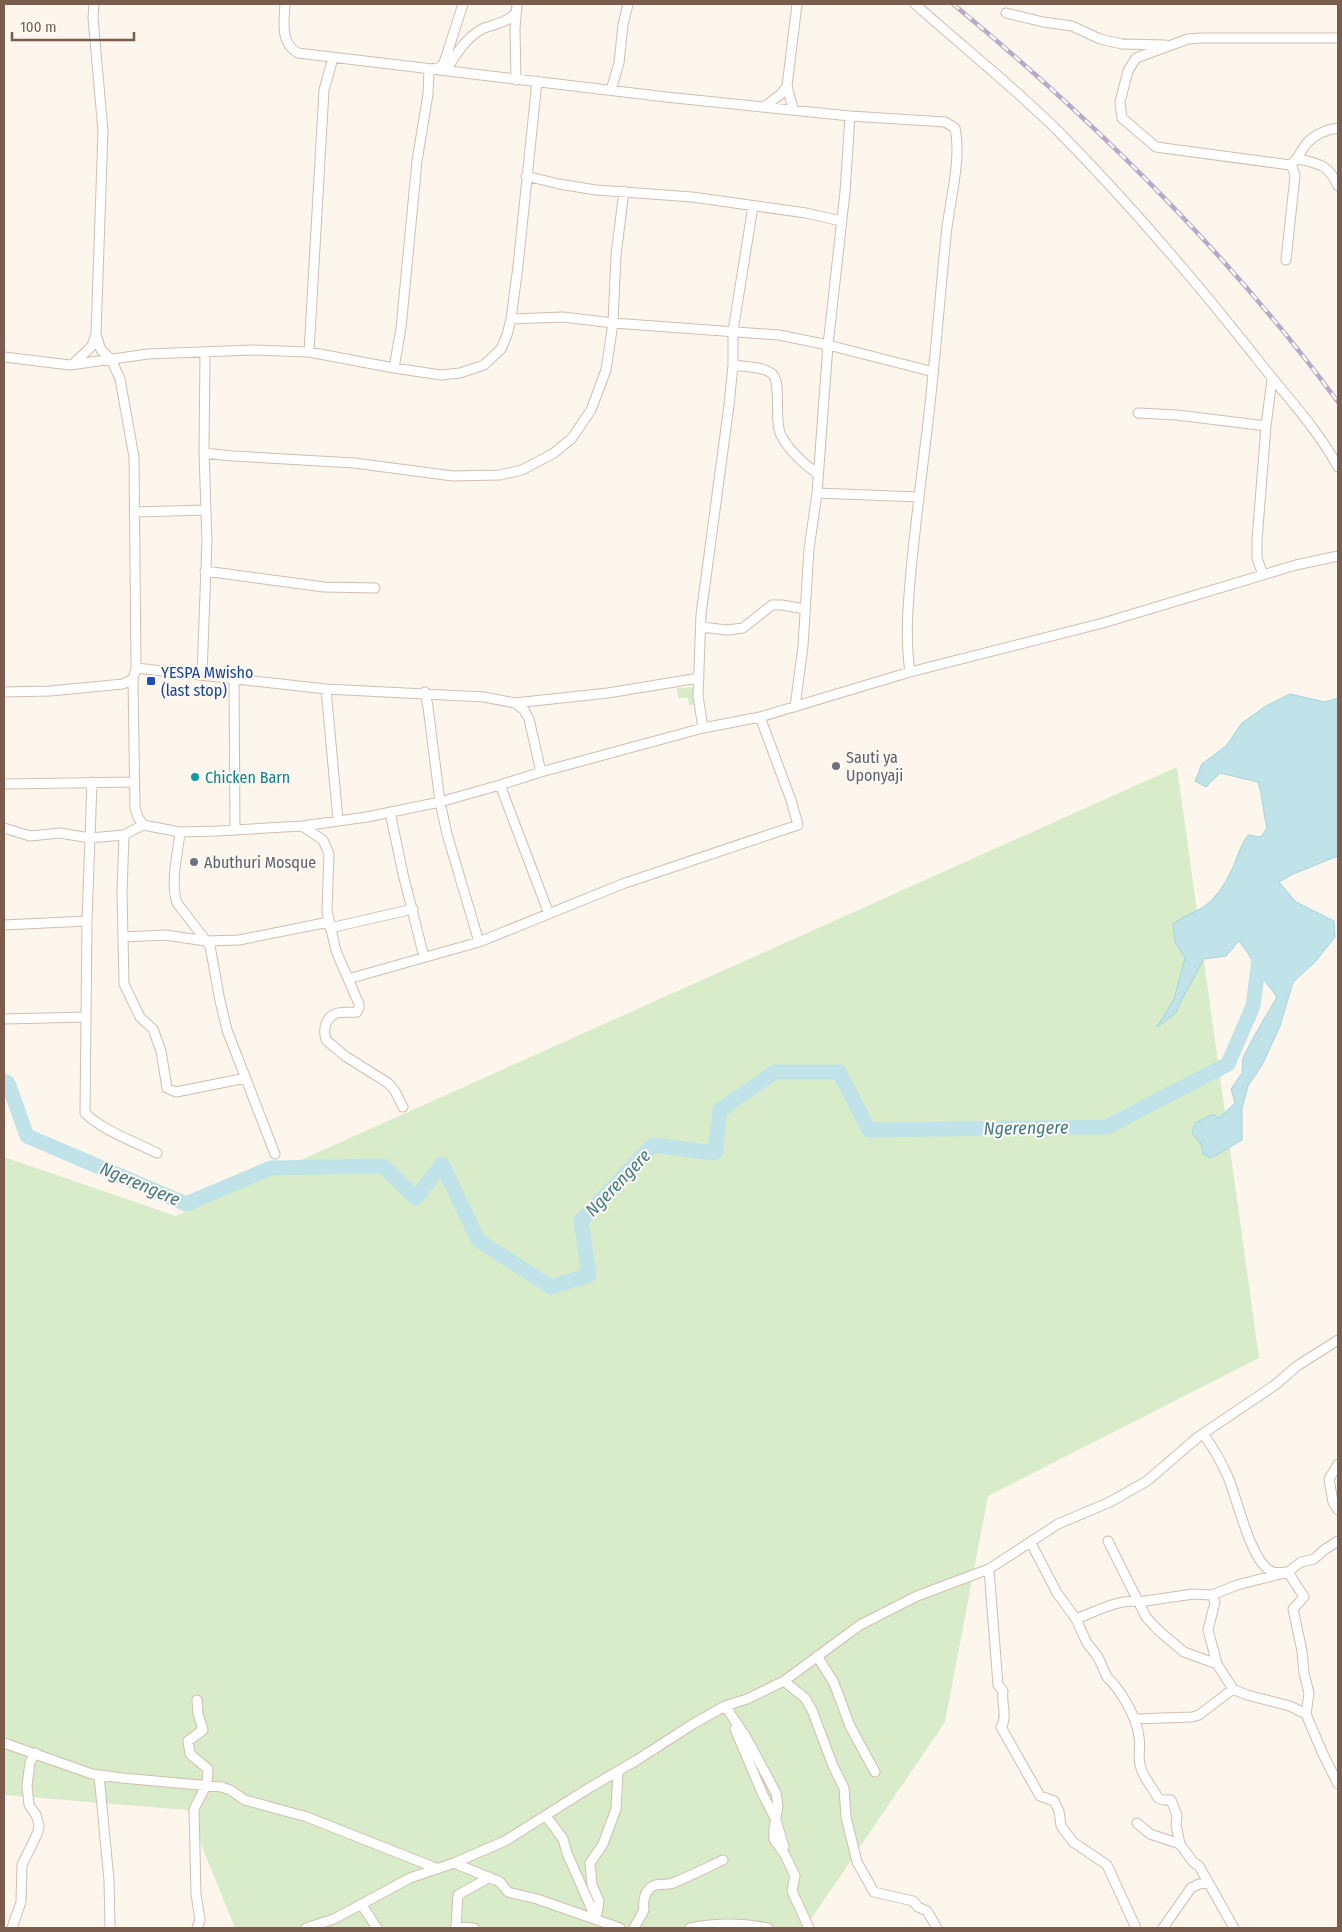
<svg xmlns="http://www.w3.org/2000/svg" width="1342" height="1932" viewBox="0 0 1342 1932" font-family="'Fira Sans Condensed',sans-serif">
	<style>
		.green { fill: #d8ecc9 }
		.water { fill: #bfe3e8; stroke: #a5d3da }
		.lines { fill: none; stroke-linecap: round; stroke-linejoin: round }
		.river { stroke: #bfe3e8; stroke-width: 15 }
		.minor-casing { stroke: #d1beb0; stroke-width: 11 }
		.minor { stroke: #fff; stroke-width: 9 }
		.rail-casing { stroke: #b9a8c9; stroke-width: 4.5 }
		.rail { stroke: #fffaf3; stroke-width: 2.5; stroke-dasharray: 8; stroke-linecap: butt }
		.transit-dot { fill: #1a4fb4; stroke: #fffaf3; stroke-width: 2 }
		.worship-dot { fill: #6b7280; stroke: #fffaf3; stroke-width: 2 }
		.culture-dot { fill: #0f9aa8; stroke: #fffaf3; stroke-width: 2 }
		.labels { text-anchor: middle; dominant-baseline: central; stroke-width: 4; stroke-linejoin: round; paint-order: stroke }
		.transit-label { font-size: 16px; fill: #164399; stroke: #fffaf3; text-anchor: start }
		.worship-label { font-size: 16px; fill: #5b616d; stroke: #fffaf3; text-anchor: start }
		.culture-label { font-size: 16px; fill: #0d838f; stroke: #fffaf3; text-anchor: start }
		.water-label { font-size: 18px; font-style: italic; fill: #437c86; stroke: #fffaf3 }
	</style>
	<rect width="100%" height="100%" fill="#fdf6ec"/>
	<path class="green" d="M695,687V705H689L688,698H678L677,688Z
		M1177,767L1259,1358L988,1496L945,1722L805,1928H235L187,1810L4,1795V1157L176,1216Z"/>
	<path class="water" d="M1290,694L1325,702L1338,698V856L1293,874L1279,882L1296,902L1334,921L1335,937L1315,962L1293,982L1280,1026L1262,1065L1248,1086L1242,1108V1140L1211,1158L1203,1154L1201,1144L1192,1133L1195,1123L1213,1114L1219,1118L1235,1103L1231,1089L1242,1073L1243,1058L1252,1040L1277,997L1258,972L1248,953L1239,941L1226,956L1204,959L1180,1003L1176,1013L1157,1027L1174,999L1185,958L1175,942L1173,924C1183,916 1197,912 1206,905C1217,897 1228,879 1233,867C1238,856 1240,846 1248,835L1261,837L1267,828C1263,813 1263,797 1258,782L1220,773L1206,787L1195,781L1202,764L1226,746L1242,723L1266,706Z"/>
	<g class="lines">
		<path class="river" d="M4,1081L8,1083L27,1136L186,1204L271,1168L383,1166L416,1198L442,1164L478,1240L551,1287L589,1275L581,1221L653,1145L715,1153L720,1110L775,1072H839L869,1130L1107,1127L1228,1064L1253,1006L1260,952"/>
		<g class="minor-casing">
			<path id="minor" d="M285,4C284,22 280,43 298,53L666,97L850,116L945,122L955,128C962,160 949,203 946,236C939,306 934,377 925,447C920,488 915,529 911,570C908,605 905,638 910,672
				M915,4C963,47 1014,87 1059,132C1129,203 1193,278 1254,355C1282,392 1316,426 1338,467
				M1006,13L1043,22L1072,26L1100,39L1122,44L1165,45
				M447,69C456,54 467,36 484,28C496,24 507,22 516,13
				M516,80L515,29L517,4
				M611,90L619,63L623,25L628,4
				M765,106L781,94L787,86
				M793,109L787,86L797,4
				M1298,159C1320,164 1328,164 1338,186
				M1290,165C1298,160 1299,154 1304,147C1312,135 1325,130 1338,128
				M526,176L559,184L596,190L692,197L806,213L841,221
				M1286,260L1295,176L1293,169L1290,165L1156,147L1122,118L1120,102L1128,71L1136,58L1188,39L1201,38H1338
				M511,319L563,317L613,323L779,335L828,345L934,372
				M309,352L324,90L333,58
				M4,357L70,365L148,354L252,350L309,352L394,368L441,375L460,373L484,365L501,349L507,335L511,319L518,266L537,81
				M73,364L92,346L96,334
				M733,365C744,367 761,366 771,373C783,380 773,420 781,435C789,451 804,464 818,474
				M394,368L401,328L417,161L428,94L429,70L440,67L444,63L463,4
				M1138,413L1177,415L1266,426
				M204,453L233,456L354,463L453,476L500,475L522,470L554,453L572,438L591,410L606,370L613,323L616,255L624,191
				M817,493L918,497
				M134,512L206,510
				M205,571L324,587L375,588
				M1263,575L1257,558V540L1266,426L1272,379
				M701,627L727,630L743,628L772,605H782L805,609
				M136,668L326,689L484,697L515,703L524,710L529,719L541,772
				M202,675L207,540L204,453L205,352
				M234,678L235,830
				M133,679L135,808L138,817L143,825L180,832L217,831L302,826L367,817L440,802L500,785L541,772L703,728L760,717L910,672L1103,623L1296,565L1338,556
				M326,689L338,820
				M4,692L50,691L123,684L133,679L136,668L134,457L120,379L111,359L101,350L96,334L103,131L93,18L94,4
				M425,692L428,707L440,802L447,834L479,942
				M515,703L608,693L699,678
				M795,707L803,646L809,549L817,493L828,345L845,192L850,116
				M703,728L698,696L701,615L729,405L733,365V331L753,206
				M92,782L87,921L85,1113C102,1130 135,1142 157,1153
				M4,784L135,782
				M500,785L549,914
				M390,812L403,874L424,957
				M302,826L323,840L329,854L327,911L336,951L359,1004V1008L357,1012C351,1013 340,1011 335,1014C325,1018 323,1030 326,1040L345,1056L388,1083L395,1091L403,1107
				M4,828L30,836L60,833L90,838L124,835L143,825
				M180,832C178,854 170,881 177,903L210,946L220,1001L227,1030L275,1154
				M124,835L122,893L124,984L140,1017L153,1029L161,1051L167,1088L176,1092L246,1078
				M4,925L87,921
				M330,928L413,909
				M123,937L165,935L206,941L239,940L329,922
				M348,979L479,942L625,883L798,825L791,800L760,717
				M4,1019L86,1017
				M1203,1434C1212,1446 1222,1463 1228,1477C1237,1497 1251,1565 1273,1572C1277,1573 1284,1572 1288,1572L1304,1597L1293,1609L1302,1651L1304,1673L1309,1693L1306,1714
				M1338,1464L1329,1479L1333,1502L1338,1510
				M1108,1541L1146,1617L1159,1631L1184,1652L1217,1664L1233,1689L1247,1695L1290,1706L1306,1714L1322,1752L1338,1784
				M1031,1543L1057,1593L1076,1619L1087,1643L1098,1657L1107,1677C1121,1690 1137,1718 1139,1737C1141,1748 1137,1758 1141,1768C1144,1779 1153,1788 1158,1798L1163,1800H1171L1177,1815L1176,1825L1180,1844L1193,1862L1199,1866L1234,1928
				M989,1569L998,1685L1003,1691C1001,1703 1008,1717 1001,1727L1040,1796L1054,1801L1059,1811L1061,1826L1073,1842L1107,1865L1136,1928
				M1212,1595L1215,1602L1208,1630L1217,1664
				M1076,1619C1095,1612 1119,1598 1139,1602L1193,1594L1212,1595L1237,1585L1288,1572L1301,1562L1314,1559L1324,1550L1338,1541
				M817,1656L834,1683L850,1726L875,1772
				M784,1681L805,1698L812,1710L833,1766L844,1788L846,1817L857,1862L874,1892L913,1901L918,1907L927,1911L937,1928
				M725,1706L746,1737L776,1793L778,1806L774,1828V1839L785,1855L795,1876L792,1891L809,1928
				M1135,1719L1192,1717L1199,1715L1233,1689
				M735,1729L763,1795L776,1820L784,1847
				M4,1743L92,1774L122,1778L222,1787L230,1790L245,1800L307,1817L436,1868
				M99,1775L109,1880L110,1928
				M546,1816L563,1839L567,1853L596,1919
				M1137,1823L1150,1834L1180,1844
				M454,1863L500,1882L508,1892L537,1899L620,1928
				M361,1904L377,1928
				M596,1919L599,1901L592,1885L590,1863L603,1844L616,1809L618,1772
				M12,1928L21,1902L22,1865L38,1832L39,1825L36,1815L29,1805L27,1786L30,1762L36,1753
				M197,1928L200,1920L196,1894L194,1809L207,1784L208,1769L190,1754L188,1741L203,1730L198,1714L197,1700
				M306,1928L334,1919L410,1878L454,1863L505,1841L589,1788L637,1760L693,1724L725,1706L747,1699L784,1681L860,1625L917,1596L989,1569L1058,1524L1110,1502L1147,1481L1198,1437L1275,1385L1297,1366L1338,1340
				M474,1928L456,1927L458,1895L490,1877
				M634,1928L644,1910C643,1903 644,1894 650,1888C656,1882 665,1886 673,1883C690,1876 706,1868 723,1860
				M690,1928C715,1923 744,1923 768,1928
				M1163,1928L1191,1888L1199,1884L1207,1883"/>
		</g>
		<use href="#minor" class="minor"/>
		<g class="rail-casing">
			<path id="rail" d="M953,4C1095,121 1229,254 1338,402"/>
		</g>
		<use href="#rail" class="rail"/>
	</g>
	<rect class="transit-dot" x="146" y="676" width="10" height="10" rx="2.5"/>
	<g class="worship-dot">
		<circle cx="836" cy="766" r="5"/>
		<circle cx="194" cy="862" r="5"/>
	</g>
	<circle class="culture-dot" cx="195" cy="777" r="5"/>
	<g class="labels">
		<g class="transit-label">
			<text x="161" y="672">YESPA Mwisho<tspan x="161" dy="18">(last stop)</tspan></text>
		</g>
		<g class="worship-label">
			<text x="846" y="757">Sauti ya<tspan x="846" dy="18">Uponyaji</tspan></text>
			<text x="204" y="862">Abuthuri Mosque</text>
		</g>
		<g class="culture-label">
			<text x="205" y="777">Chicken Barn</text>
		</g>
		<g class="water-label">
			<text transform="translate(1026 1128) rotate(-1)">Ngerengere</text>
			<text transform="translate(618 1183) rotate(-46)">Ngerengere</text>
			<text transform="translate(140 1184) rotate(23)">Ngerengere</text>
		</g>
	</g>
	<rect width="1342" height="1932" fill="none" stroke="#7a5c4d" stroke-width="10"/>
	<path d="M12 32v8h122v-8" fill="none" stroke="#7a5c4d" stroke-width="2.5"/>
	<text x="20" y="32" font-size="15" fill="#7a5c4d" stroke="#fffaf3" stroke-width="4" paint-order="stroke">100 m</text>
</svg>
